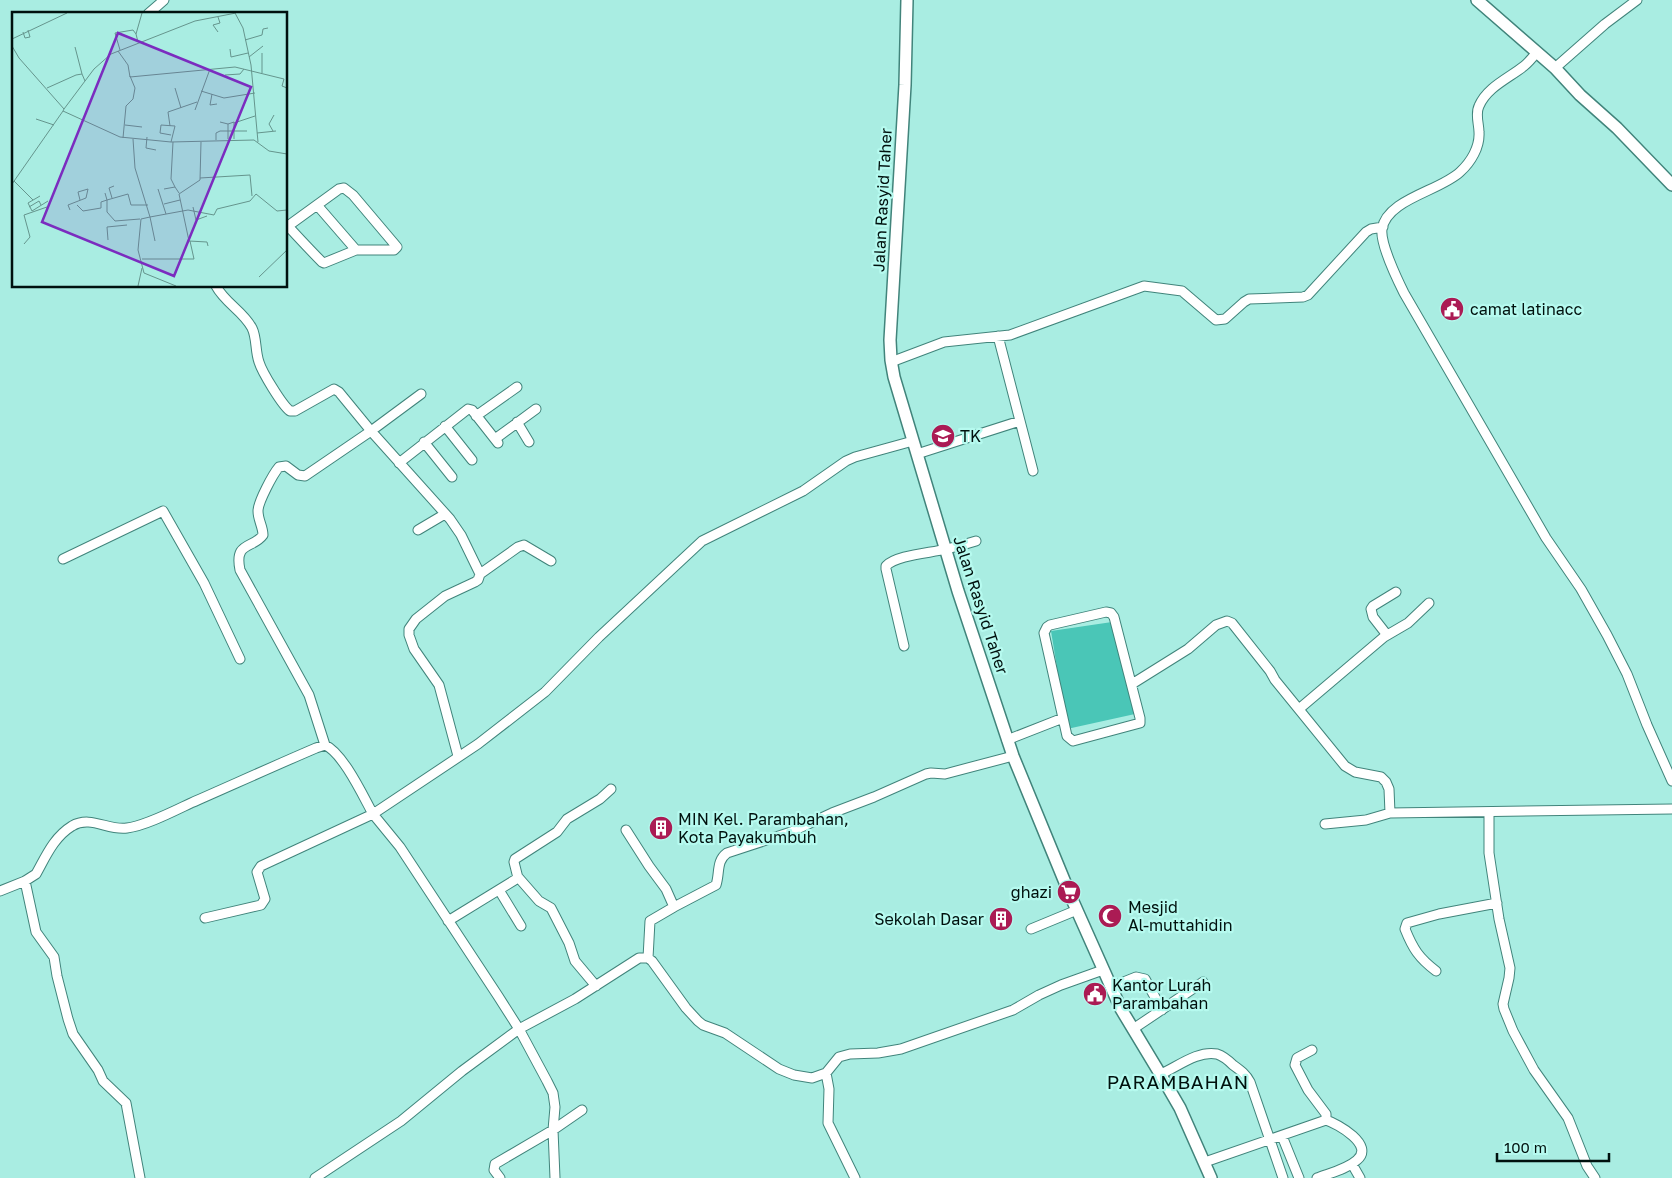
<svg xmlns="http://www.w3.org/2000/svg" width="1672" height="1178" viewBox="0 0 1672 1178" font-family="'Golos Text',sans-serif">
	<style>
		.green { fill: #4ac6b7 }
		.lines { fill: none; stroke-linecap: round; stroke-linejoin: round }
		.minor-casing { stroke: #41847b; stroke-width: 11 }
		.tertiary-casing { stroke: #41847b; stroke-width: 14 }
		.minor { stroke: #fff; stroke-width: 9 }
		.tertiary { stroke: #fff; stroke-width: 11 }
		.labels { text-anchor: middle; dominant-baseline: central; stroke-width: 4.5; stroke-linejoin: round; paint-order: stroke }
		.street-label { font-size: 16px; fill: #00110e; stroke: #b6faef }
		.poi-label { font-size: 16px; fill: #00110e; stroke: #b6faef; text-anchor: start }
		.quarter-label { font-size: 19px; letter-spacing: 1px; fill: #00110e; stroke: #b6faef }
		.inset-road { fill: none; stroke: #65958d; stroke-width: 1 }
		.view { fill: #7b2cbf; fill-opacity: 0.15; stroke: #7b2cbf; stroke-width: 2.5 }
		.inset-edge { fill: none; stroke: #00110e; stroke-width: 2.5 }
	</style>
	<rect width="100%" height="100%" fill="#a9ede2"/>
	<path class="green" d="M1112,622L1135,714L1067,729L1051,631Z"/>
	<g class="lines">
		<g class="minor-casing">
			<path id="minor" d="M148,14L164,0
				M1537,52C1533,57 1529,62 1524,66C1509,78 1487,87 1479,106C1475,114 1479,124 1479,132C1480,147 1471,162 1460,172C1440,191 1387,199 1382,229C1380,243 1397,279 1404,293L1546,538L1581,589L1607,635L1627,674L1647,725L1672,781
				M1555,68L1605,24L1637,0
				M317,205L356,250
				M286,224C298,237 310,250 322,262L324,263L356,250H394L397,247L353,195L344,188L339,189L288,226
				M216,286C225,303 243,311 252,328C257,338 255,351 259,362C262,372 282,405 290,411H295L334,389L339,392L371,431L421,394
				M998,336L1033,471
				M891,362L944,342L1010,335L1144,286L1182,291L1216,320L1225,319L1244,302L1249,299L1303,297L1308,295L1366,232L1371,229L1383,227
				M476,416L517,387
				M517,422L529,442
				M445,426L472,460
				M495,439L536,409
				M424,442L452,477
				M917,454L1020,421
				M399,463L468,409L472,410L498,443
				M418,530L445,514
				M63,559L163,511L204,583L240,659
				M480,574L518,547L524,545L551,561
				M1387,635L1373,617L1371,609L1373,606L1396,592
				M904,646L886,569V566C896,555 931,553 946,549C956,547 966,544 976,541
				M1132,684L1188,649L1216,625L1227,621L1232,623L1270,671L1275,680L1345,766L1355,772L1381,777L1386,782L1389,789L1390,813
				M1299,709L1384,637L1408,623L1429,603
				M1007,740L1063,718L1067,736L1073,741L1140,723V718L1114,617L1111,613L1106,612L1050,625L1047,627L1044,633L1063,718
				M325,745L309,695L240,570C234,541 253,549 263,535C263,527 258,520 258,511C258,502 273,474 279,467L286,466L298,475L305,476L371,431L450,519L461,535L480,574L478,580L475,582L445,596L416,619L409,629V635L414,649L439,685L458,756
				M1489,812V853L1499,919L1510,968L1509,978L1503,1004L1504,1009L1513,1031L1534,1070L1568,1118L1587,1166L1595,1178
				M1325,824L1366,820L1390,813L1672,809
				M626,830L649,866L666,889L674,907L650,921L648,958
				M518,877L539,901L551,908L569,943L575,961L596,986
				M25,881L36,932L54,957L57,976L68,1019L73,1034L98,1070L103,1081L126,1103L140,1178
				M499,890L521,926
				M0,891L25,881L36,874C46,856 54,837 72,826C91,815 108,831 127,828C145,826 174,811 191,803C232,785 274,766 316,748L325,745C343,753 363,796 373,814L261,866L257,872L265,899L261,905L205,918
				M674,907L716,885C720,873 716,861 727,853L791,832L832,813L874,797L926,774L931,773L945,774L1013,756
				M448,921L518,878L514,862L515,859L557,832L567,819L600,799L611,789
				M1031,929L1077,910
				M1436,971C1419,958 1413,949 1405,929L1407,923L1439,914L1497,903
				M1111,987L1136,977L1145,979L1162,1010
				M1133,1029L1203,982
				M826,1073L829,1089L828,1123L855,1178
				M1161,1074C1177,1067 1198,1050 1217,1054C1223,1056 1228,1060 1233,1065C1240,1070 1246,1074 1250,1082L1283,1178
				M1282,1136L1299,1178
				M1205,1162L1326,1120V1114L1308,1090L1295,1065L1297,1058L1312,1050
				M1352,1164L1360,1178
				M315,1178L401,1121L462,1071L519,1029L575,999L639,958H648L652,961L686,1008L698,1021L703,1025L725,1033L779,1069L794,1075L812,1078L826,1073L839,1057L850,1054L878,1053L901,1049L1013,1010L1039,995L1061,985L1103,970
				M500,1178L494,1170L495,1164L553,1130L582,1110
				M555,1178L553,1130L555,1107L553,1093L547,1081L519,1029L498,996L400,847L373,814L478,744L545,692L599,637L702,541L803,491L846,461L855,457L913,441
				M1317,1178C1330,1173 1347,1169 1357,1160C1375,1145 1338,1124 1326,1120"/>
		</g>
		<g class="tertiary-casing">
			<path id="tertiary" d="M907,0L905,85L890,340L891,360L894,377L958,591L1013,756L1071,897L1121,1009L1162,1077L1180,1108L1211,1178
				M1477,0L1555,68L1580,95L1617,128L1672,185"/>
		</g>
		<use href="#minor" class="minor"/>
		<use href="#tertiary" class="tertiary"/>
	</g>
	<defs>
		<g id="civic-disc" transform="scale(1.25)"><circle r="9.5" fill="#ab1b54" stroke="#b6faef"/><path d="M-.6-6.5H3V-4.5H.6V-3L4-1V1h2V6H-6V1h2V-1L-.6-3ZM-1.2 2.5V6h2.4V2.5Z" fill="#fff"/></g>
		<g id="school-disc" transform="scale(1.25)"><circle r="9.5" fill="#ab1b54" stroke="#b6faef"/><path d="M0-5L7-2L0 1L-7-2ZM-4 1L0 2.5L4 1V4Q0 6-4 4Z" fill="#fff"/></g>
		<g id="building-disc" transform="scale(1.25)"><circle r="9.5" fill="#ab1b54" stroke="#b6faef"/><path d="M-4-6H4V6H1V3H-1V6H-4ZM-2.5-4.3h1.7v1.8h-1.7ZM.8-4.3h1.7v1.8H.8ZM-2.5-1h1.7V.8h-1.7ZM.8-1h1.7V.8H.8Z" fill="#fff"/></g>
		<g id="supermarket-disc" transform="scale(1.25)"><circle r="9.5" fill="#ab1b54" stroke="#b6faef"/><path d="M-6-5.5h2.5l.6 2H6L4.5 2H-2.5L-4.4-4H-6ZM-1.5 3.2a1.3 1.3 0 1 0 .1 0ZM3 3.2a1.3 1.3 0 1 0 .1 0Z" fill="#fff"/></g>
		<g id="mosque-disc" transform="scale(1.25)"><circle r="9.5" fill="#ab1b54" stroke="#b6faef"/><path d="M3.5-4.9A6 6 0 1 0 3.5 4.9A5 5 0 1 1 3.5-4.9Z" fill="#fff"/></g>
	</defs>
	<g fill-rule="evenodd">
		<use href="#civic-disc" x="1452" y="309"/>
		<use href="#school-disc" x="943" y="436"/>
		<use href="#building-disc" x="661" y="828"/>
		<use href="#supermarket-disc" x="1069" y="892"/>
		<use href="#mosque-disc" x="1110" y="916"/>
		<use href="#building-disc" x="1001" y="919"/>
		<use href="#civic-disc" x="1095" y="994"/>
	</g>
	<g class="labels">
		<g class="street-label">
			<text transform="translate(882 200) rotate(-87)">Jalan Rasyid Taher</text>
			<text transform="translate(981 605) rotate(72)">Jalan Rasyid Taher</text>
		</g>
		<g class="poi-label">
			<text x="1470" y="309">camat latinacc</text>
			<text x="960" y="436">TK</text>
			<text x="678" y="819">MIN Kel. Parambahan,<tspan x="678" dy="18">Kota Payakumbuh</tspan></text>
			<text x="1052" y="892" text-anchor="end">ghazi</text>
			<text x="1128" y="907">Mesjid<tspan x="1128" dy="18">Al-muttahidin</tspan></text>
			<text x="984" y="919" text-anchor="end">Sekolah Dasar</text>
			<text x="1112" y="985">Kantor Lurah<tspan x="1112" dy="18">Parambahan</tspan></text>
		</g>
		<g class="quarter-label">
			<text x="1178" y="1081">PARAMBAHAN</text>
		</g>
	</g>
	<g transform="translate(12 12)">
		<rect width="275" height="275" fill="#a9ede2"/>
		<path class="inset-road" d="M223,1L231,16L239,53L246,130M11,20L13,26L18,25L16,18M206,20L201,13L208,11L206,5M0,27L55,1M233,28L250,23L251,17L256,16M126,30L124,22L130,1M0,34L7,46L52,97L51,99L108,125L159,130L242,128L257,139L275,142M63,35L70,62M218,37L219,45L236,41M108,38L103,21L121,18L124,22M106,39L116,53L118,65L223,55L272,67L270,74L275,76M237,45L251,34M250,61V41M213,63L228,62L232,57M35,76L64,63L70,62L73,69M163,76L169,96M189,79L212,86L243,81M200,82L198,93L205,92M52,97L82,57L99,42L183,9L224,1M183,98L198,57M24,107L42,113M208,110L216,112V127M222,111L243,104M216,112L222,110V127M113,113L130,115M158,114L156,100L185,90M261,119L257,112L262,103M245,121L264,119M135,125L134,136L144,138M111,126L114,94L121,87L123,76L118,64M121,127L123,156L138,205L176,198L202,203L205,197L238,189L244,182L265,199L275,198M204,128V121L208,119H235M159,130L163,114L149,113L148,121L159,123M161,130L159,167L163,175M189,130L188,168L167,182L177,229L195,230L196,234M188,166L238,163L240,184M2,169L21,188M0,172L51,99M146,177L154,202M152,177L163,175L167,181M28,184L16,191L20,199L36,189M100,186L97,176L102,174M152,192L168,188M65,193L71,199L89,196V190L95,188L93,181M17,195L27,189L29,193M181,195L184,208L195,204M58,198L56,193L74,186L76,177L66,180L68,188M128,207L103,209L95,200V188L116,182L119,193H136M96,228L95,215L115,213M143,229L138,205L129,207L126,238L132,261L164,274M12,232L18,225L12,203L35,195M130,247H182L178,229M247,265L275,238M126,274L130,256"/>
		<path class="view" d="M106,21L239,75L162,264L30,210Z"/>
		<rect width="275" height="275" class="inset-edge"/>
	</g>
	<path d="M1497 1153v8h112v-8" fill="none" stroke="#00110e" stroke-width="2.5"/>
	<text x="1504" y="1153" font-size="15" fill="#00110e" stroke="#b6faef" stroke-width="4" paint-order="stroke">100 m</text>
</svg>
